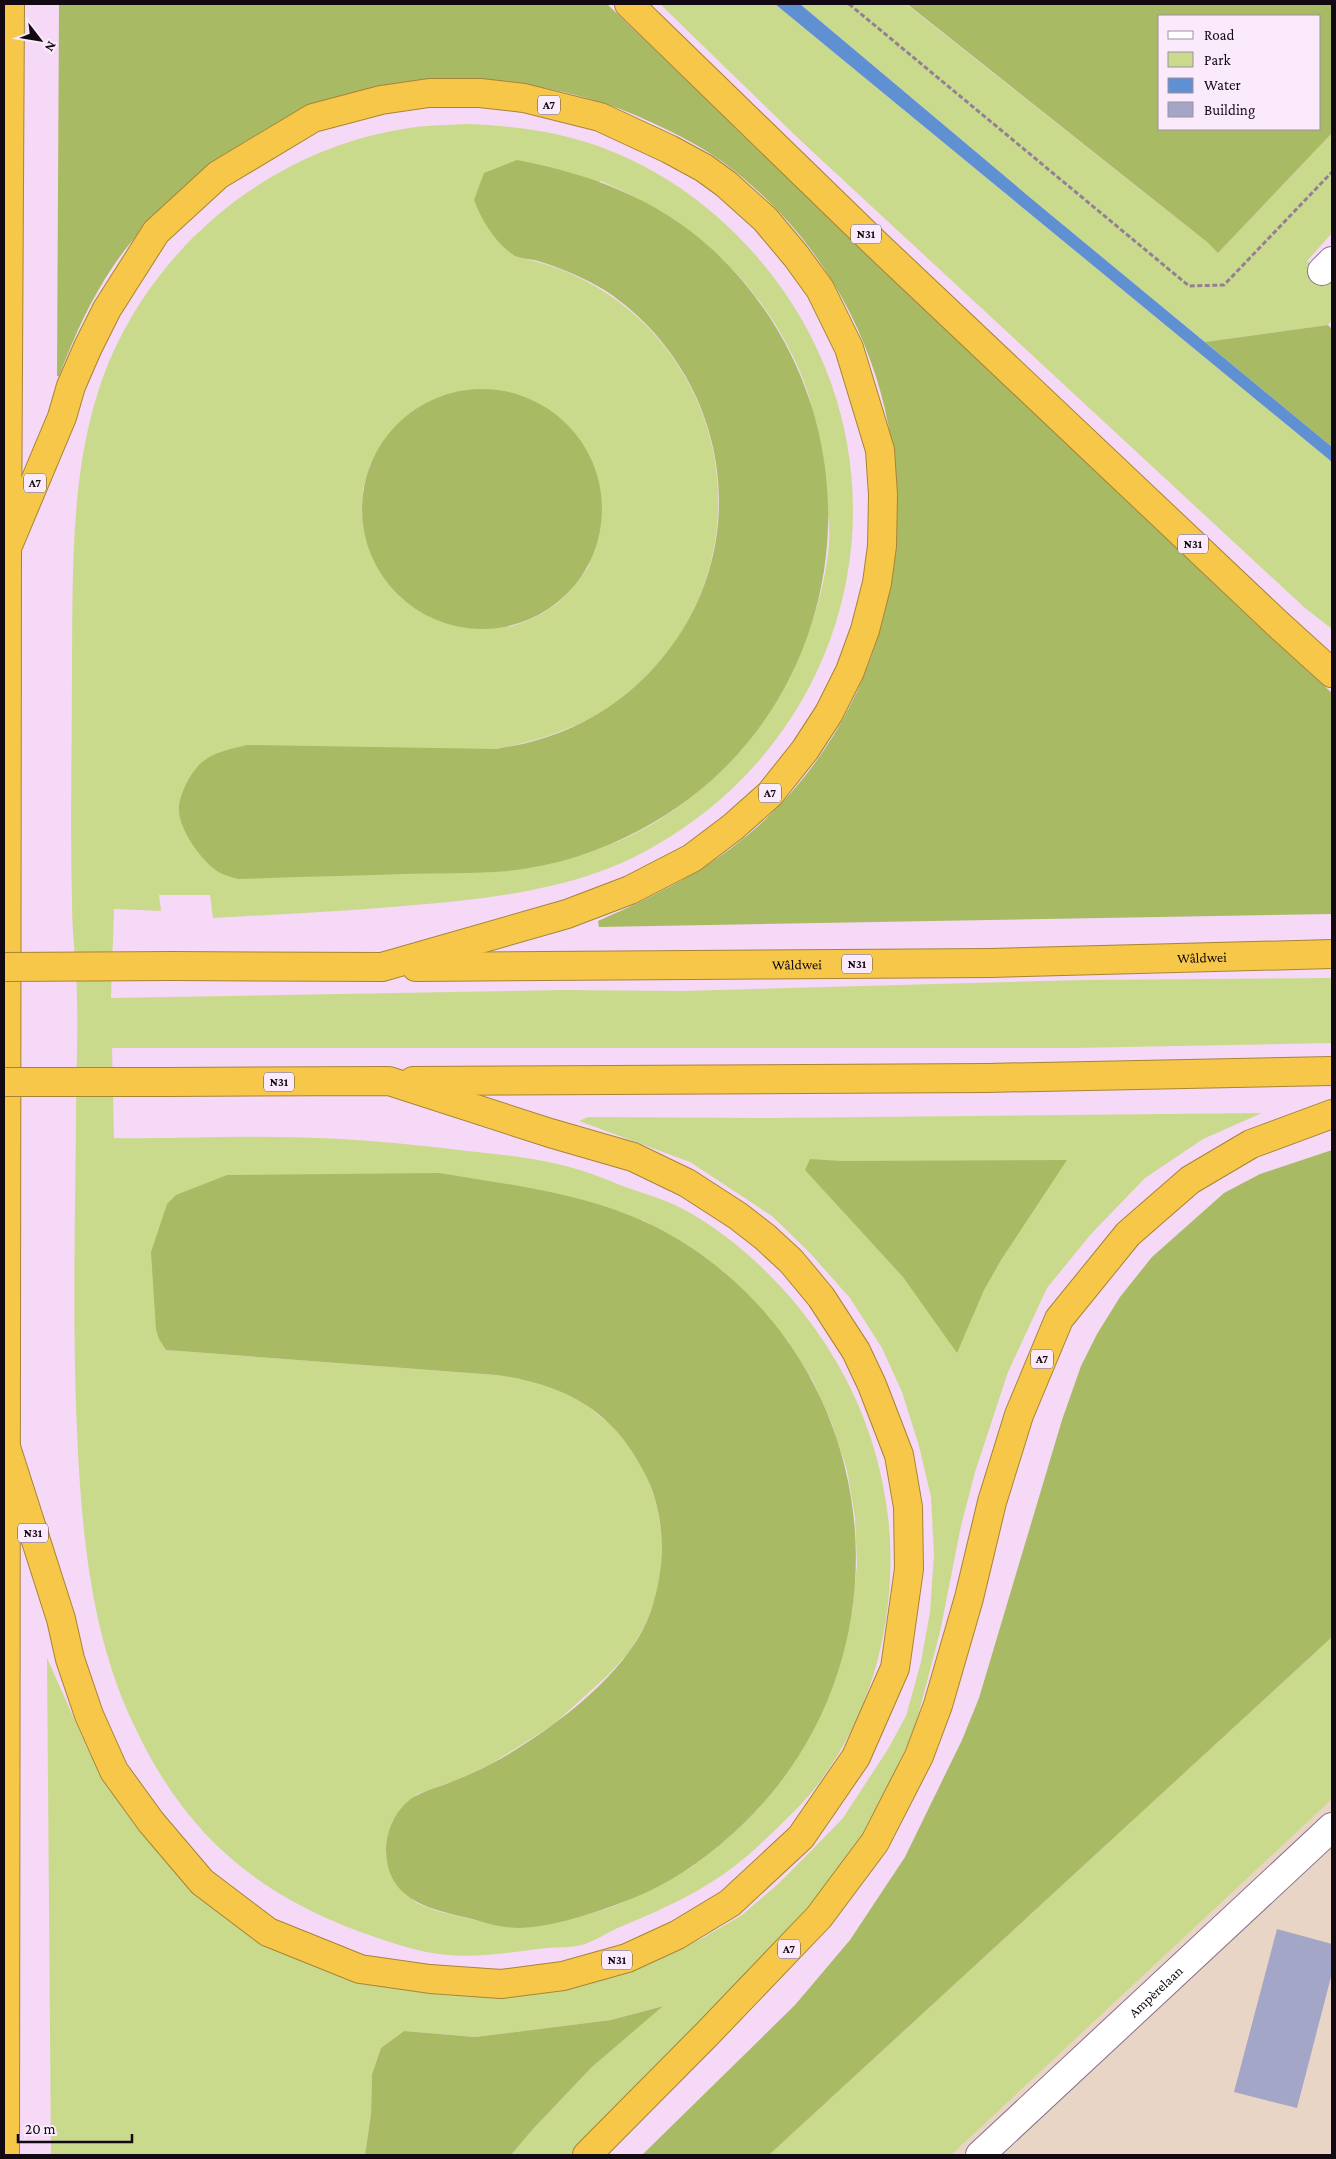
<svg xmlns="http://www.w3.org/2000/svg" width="1336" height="2159" viewBox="0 0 1336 2159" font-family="'Crimson Pro',serif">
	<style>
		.industrial { fill: #e9d5c6 }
		.green { fill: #cada8c; fill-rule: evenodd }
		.forest { fill: #a9ba64; fill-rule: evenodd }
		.water { fill: #5f90d2 }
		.building { fill: #a4a6c8 }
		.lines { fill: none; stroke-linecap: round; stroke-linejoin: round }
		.minor-casing { stroke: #89708a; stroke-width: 30 }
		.highway-casing { stroke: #a78436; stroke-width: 30 }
		.path { stroke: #948095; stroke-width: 3; stroke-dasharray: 5 2.5; stroke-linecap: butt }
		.minor { stroke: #fff; stroke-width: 28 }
		.highway { stroke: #f7c749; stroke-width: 28 }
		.highway-bridge-casing { stroke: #a78436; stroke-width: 30; stroke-linecap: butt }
		.highway-bridge { stroke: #f7c749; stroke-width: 28 }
		.labels { text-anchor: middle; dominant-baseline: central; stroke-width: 4.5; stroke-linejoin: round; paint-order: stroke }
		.shield { fill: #fbeafc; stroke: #584c59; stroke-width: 1 }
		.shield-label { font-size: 12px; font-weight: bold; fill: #120913 }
		.street-label { font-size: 14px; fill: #120913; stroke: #fbeafc }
	</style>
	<rect width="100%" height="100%" fill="#f5d9f6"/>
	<path class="industrial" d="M1332,1616V2155H797L979,1974Z"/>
	<path class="green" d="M660,4H775L1332,462V629L1305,608L800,140Z
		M800,4H906L1207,242L1218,253L1332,133V233L1307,261L1329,281L1332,278V320L1328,325L1205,342L1039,205Z
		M468,124C522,126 576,134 625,157C680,182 726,219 764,265C919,454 865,727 653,847C579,890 488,899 404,906C340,912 277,914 213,918L210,895H159L161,911L114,909L111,998L563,990L682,991L1084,980L1332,978V1043L1072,1048H112L114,1138C167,1139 219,1136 271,1137C337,1137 403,1143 467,1151C506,1155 546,1159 583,1171C596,1175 608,1180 620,1185C638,1192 658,1197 675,1205C722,1228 763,1265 796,1304C847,1366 879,1437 888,1517C899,1613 873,1718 811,1793C794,1813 774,1831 755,1849C713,1887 672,1905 620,1927C608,1932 597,1940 585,1944C572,1948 559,1947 546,1948C495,1954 460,1962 410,1948C276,1909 191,1850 132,1721C93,1637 83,1544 78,1453C72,1342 75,1230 76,1119C76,1080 78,1040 77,1001C77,968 72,936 72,903C70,825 72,746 72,667C73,558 69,440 119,340C175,228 285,146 409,128C428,125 448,125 468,124ZM601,181C627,193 653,205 677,222C735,261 784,323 807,390C814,410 815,439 819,461C822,482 828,505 829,527C831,559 818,609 806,639C770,733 693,817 596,850C567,860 538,865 508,871L496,749C548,739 594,723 636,687C660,666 680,638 694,609C764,461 677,287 516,257ZM371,462L590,564C566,600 550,614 509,627L362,517L363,489ZM642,1220L684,1243L723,1271L787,1340L813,1381L832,1424L847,1470L855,1517L857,1565L852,1612L759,1808L727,1839L693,1866L655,1888L615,1906L573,1919L529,1927L508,1928L437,1911L417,1903L405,1894L386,1855L387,1837L393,1820L417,1794L454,1781L489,1765L553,1725L608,1675L629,1652L645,1626L656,1597L662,1567V1536L657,1506L647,1476L631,1448L610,1424L586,1405L559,1389L528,1380L496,1375L166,1350Z
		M1262,1113L1203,1139L1145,1178L1091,1234L1047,1288L1008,1372L975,1472L961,1526L940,1632L914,1731L858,1849L841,1877L578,2155H511L533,2129L592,2067L662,2006L611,2020L475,2037L404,2031L381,2048L372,2074L371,2114L365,2155H51L47,1658L89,1752L109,1789L142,1830L362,1982L441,1995L490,1997L554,1989L626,1972L701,1939L742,1915L778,1884L811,1851L843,1818L888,1749L906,1716L921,1662L930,1612L934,1555L931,1497L919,1446L902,1392L882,1348L850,1298L810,1253L772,1216L690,1162L579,1121L588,1117L770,1118Z
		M1332,1637V1799L951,2155H769Z"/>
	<path class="forest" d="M59,4H607L1254,622L1332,693V914L599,927L598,921C655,896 710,869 757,827C957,647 939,323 724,163C702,147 679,135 655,124C604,99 550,86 494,81C482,80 471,78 459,79C420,81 384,92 347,102C330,107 312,110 296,116C233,139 151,210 114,265C90,300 74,337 59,376H57Z
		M907,4H1332V133L1218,253L1207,242ZM1320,16V129H1160V16Z
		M517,160C590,174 656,198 712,249C892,416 859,714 640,830C599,852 554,866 508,871C473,874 438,873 403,874C348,876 293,877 238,879C231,877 223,875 217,871C201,860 177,827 179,807C180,793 191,772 201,763C213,752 231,749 247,745L496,749C509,746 522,745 534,741C605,722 663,673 695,607C749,494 709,360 606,291C585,278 561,268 538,261C531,259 521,259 515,256C495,243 482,221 474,200L484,173Z
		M1328,325L1332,329V447L1205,342Z
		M362 509a120 120 0 1 1 240 0a120 120 0 1 1-240 0Z
		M1332,1150V1637L769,2155H642L795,2005L850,1940L905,1857L962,1740L979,1698L1062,1420L1081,1366L1097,1334L1120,1297L1152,1257L1224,1193L1260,1174Z
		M810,1159L841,1161L1067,1160L1001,1260L984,1290L957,1353L903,1277L805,1170Z
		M439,1173C524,1187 610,1196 684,1243C886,1371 915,1657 744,1823C714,1852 681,1877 643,1894C608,1909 542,1933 504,1927C491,1925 477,1920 464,1917C425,1908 387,1898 386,1850C386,1833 393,1816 405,1804C418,1791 435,1789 451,1782C464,1777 477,1771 489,1765C544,1736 622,1679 647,1621C656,1599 661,1575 662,1551C662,1524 657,1496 644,1472C612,1409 563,1384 496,1375L166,1350L159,1339L156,1330L151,1252L167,1204L176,1195L227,1175Z
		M663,2006L592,2067L533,2129L511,2155H365L371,2114L372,2074L381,2048L404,2031L475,2037L611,2020Z"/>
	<path class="water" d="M775,4H800L1039,205L1332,447V462Z"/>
	<path class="building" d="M1277,1929L1332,1944V1973L1297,2108L1234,2092Z"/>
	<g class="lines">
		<g class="minor-casing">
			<g id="minor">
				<path d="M1322,271L1332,261"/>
				<path id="s1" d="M980,2155L1332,1827"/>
			</g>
		</g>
		<g class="highway-casing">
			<g id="highway">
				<path d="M629,4L875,243L1280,626L1332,673"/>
				<path d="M7,548L62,417L71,386L88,347L107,309L156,232L218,175L313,118L381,100L429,93H480L524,98L600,117L669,149L704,168L726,184L765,219L796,256L820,289L849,348L880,450L883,495L882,546L877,583L865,630L850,671L829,713L805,750L770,794L733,827L692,858L630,890L567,914L382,967L172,966"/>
				<path id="s2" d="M416,967L991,963L1332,954"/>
				<path d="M413,1081L987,1078L1332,1071"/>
				<path d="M6,1447L61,1619L70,1659L89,1715L114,1771L151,1822L202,1882L268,1932L360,1969L430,1979L501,1984L563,1976L627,1958L677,1935L730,1903L801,1837L856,1757L895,1668L909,1569L908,1507L899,1455L872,1385L856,1351L821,1297L791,1261L765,1237L738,1216L687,1183L633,1157L550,1133L389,1081L169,1082"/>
				<path d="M5,2155L7,548L10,4"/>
				<path d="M587,2155L706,2035L819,1917L875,1842L919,1756L938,1705L969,1598L992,1502L1019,1415L1059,1319L1128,1234L1190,1180L1251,1144L1332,1114"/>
			</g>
		</g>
		<path class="path" d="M849,4L1189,286L1224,285L1332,172"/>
		<use href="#minor" class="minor"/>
		<use href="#highway" class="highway"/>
		<g class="highway-bridge-casing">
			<path id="highway-bridge" d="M4,967L172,966
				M4,1082H169"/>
		</g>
		<use href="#highway-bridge" class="highway-bridge"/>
	</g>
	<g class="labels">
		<g class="shield">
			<rect x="538" y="95.5" width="22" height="19" rx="4"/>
			<rect x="851" y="224.5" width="30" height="19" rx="4"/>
			<rect x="24" y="473.5" width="22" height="19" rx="4"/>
			<rect x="1178" y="534.5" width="30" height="19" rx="4"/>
			<rect x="759" y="783.5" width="22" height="19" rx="4"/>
			<rect x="842" y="954.5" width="30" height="19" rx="4"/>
			<rect x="264" y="1072.5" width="30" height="19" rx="4"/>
			<rect x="1031" y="1349.5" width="22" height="19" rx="4"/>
			<rect x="18" y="1523.5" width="30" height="19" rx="4"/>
			<rect x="778" y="1939.5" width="22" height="19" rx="4"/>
			<rect x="602" y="1950.5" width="30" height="19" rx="4"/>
		</g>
		<g class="shield-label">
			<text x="549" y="105">A7</text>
			<text x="866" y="234">N31</text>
			<text x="35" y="483">A7</text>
			<text x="1193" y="544">N31</text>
			<text x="770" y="793">A7</text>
			<text x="857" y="964">N31</text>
			<text x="279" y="1082">N31</text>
			<text x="1042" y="1359">A7</text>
			<text x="33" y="1533">N31</text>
			<text x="789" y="1949">A7</text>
			<text x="617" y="1960">N31</text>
		</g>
		<g class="street-label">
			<text stroke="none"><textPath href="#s2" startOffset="786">Wâldwei</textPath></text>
			<text stroke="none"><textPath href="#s2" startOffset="381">Wâldwei</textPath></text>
			<text stroke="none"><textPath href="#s1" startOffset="240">Ampèrelaan</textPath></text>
		</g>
	</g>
	<rect width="1336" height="2159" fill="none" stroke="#120913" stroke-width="10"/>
	<rect x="1158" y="15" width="162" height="115" fill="#fbeafc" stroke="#9e909f"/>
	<rect x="1168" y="31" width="25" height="8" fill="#ffffff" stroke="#9e909f"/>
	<text x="1204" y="40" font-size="15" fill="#120913">Road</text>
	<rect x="1168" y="52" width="25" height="15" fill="#cada8c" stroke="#9e909f"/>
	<text x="1204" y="65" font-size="15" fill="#120913">Park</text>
	<rect x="1168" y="78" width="25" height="15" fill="#5f90d2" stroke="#9e909f"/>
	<text x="1204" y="90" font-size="15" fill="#120913">Water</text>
	<rect x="1168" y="102" width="25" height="15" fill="#a4a6c8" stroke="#9e909f"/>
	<text x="1204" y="115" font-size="15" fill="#120913">Building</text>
	<g transform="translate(40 40) rotate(121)" stroke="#fbeafc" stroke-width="4" paint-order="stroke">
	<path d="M0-4L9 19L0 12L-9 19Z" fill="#120913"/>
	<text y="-8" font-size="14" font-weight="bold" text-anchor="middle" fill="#120913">N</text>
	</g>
	<path d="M18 2134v8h114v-8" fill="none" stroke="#120913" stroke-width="2.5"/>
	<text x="25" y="2134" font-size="15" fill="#120913" stroke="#fbeafc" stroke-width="4" paint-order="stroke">20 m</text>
</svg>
